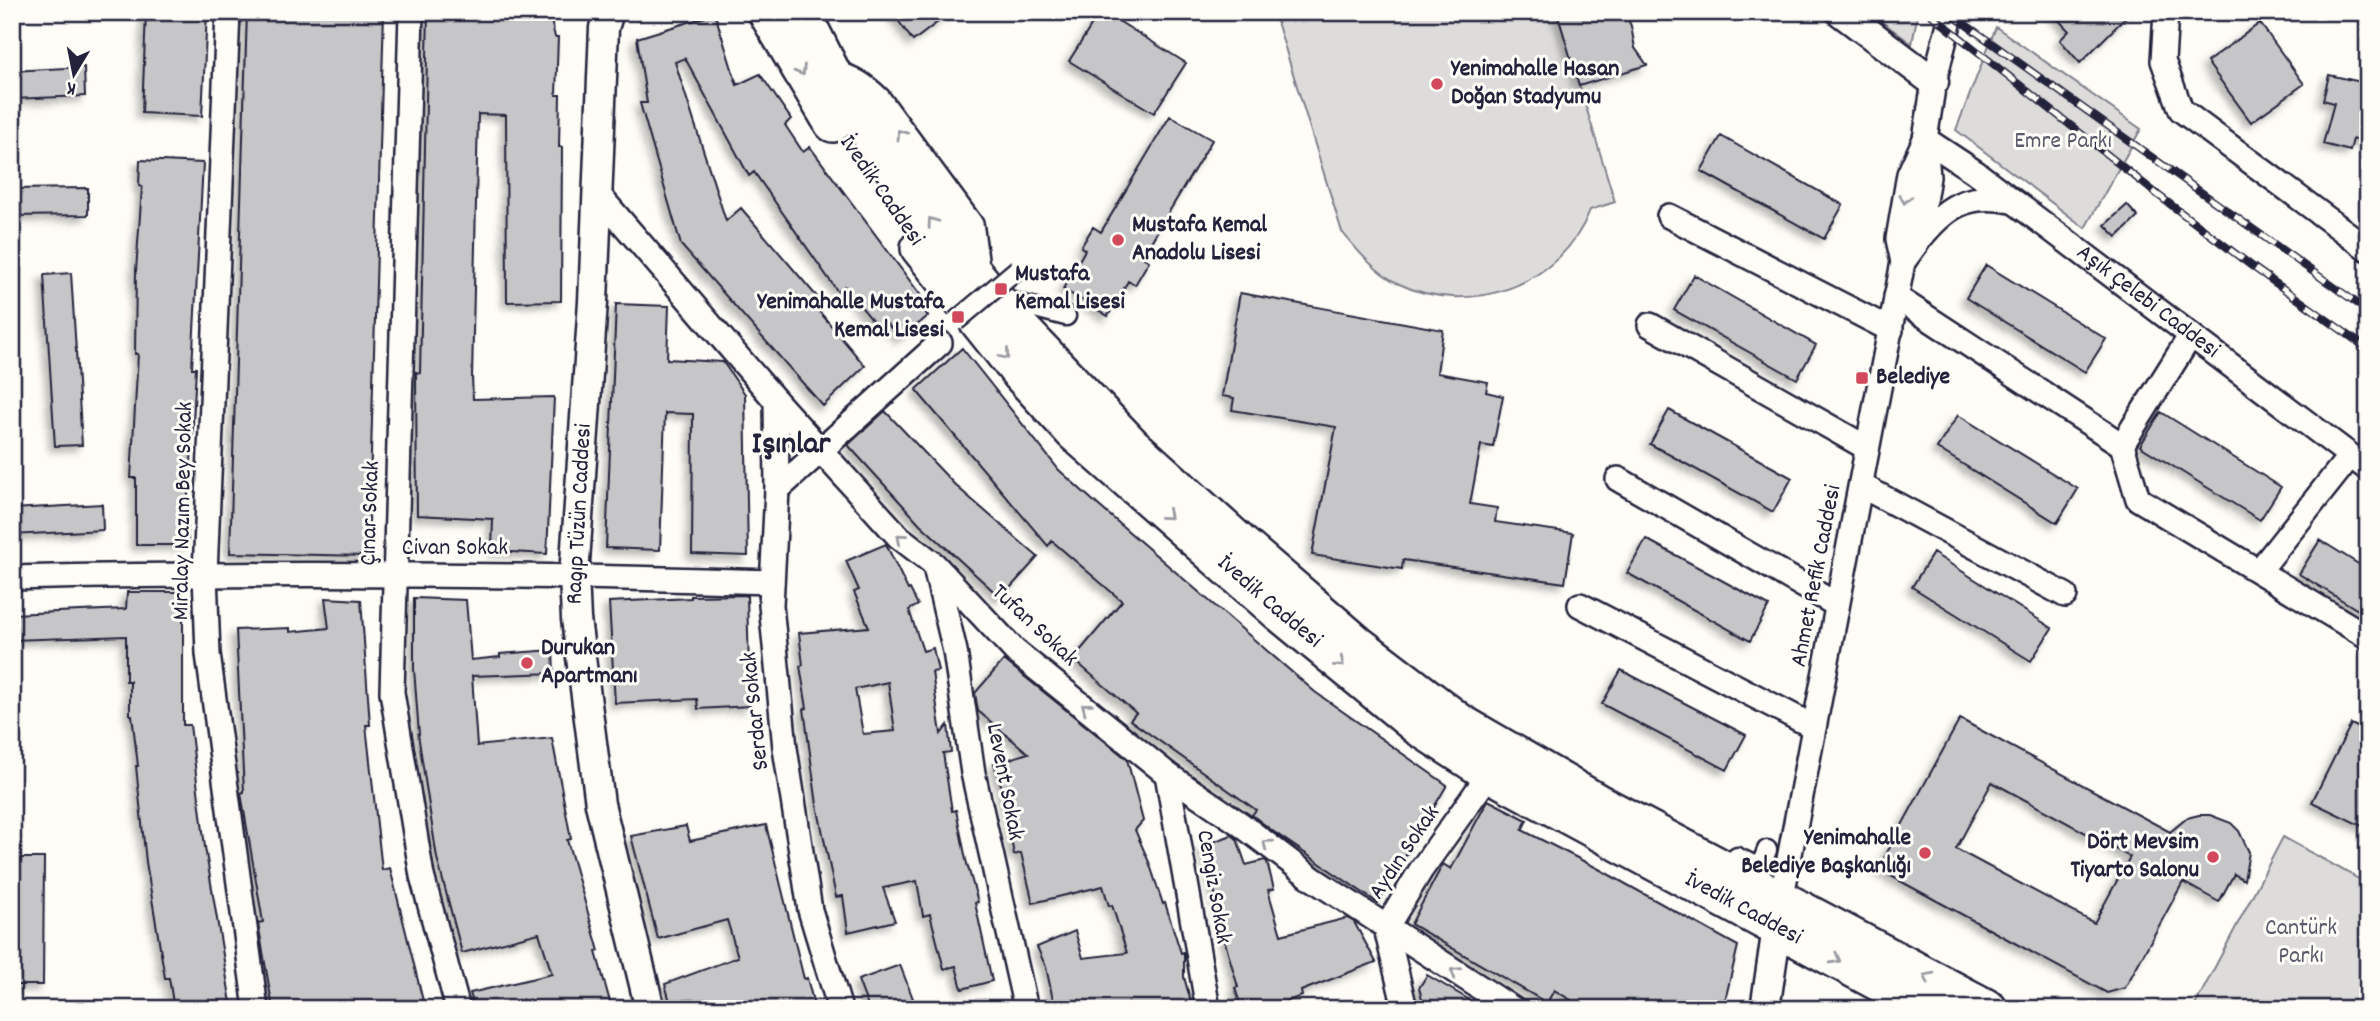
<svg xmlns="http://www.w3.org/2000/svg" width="2380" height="1021" viewBox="0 0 2380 1021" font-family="Dekko,sans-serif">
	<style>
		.green { fill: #dddcdb; stroke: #807f8b; stroke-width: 2 }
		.building { fill: #c6c6c8; stroke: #22223b; stroke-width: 2; fill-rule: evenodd; filter: url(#shadow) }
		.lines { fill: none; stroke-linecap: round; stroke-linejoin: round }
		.pedestrian-casing { stroke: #22223b; stroke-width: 23 }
		.minor-casing { stroke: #22223b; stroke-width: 28 }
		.tertiary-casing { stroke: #22223b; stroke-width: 33 }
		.primary-casing { stroke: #22223b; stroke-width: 42 }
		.pedestrian { stroke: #fdfcf7; stroke-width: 18 }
		.minor { stroke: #fdfcf7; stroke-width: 23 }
		.tertiary { stroke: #fdfcf7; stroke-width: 28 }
		.primary { stroke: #fdfcf7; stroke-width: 37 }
		.rail-casing { stroke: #22223b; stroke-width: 8 }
		.rail { stroke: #fdfcf7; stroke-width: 5; stroke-dasharray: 16; stroke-linecap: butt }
		.pedestrian-bridge-casing { stroke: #22223b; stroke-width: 23; stroke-linecap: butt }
		.pedestrian-bridge { stroke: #fdfcf7; stroke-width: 18 }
		.oneway { stroke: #9a9aa2 }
		.poi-dot { fill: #d1495b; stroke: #fdfcf7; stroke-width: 2.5 }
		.labels { text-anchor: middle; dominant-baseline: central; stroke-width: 6; stroke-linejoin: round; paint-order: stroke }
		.poi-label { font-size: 24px; font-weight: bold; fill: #22223b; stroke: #fdfcf7; text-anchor: start }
		.park-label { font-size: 24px; fill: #5a5a6b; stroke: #fdfcf7 }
		.street-label { font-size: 24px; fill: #22223b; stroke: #fdfcf7 }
		.district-label { font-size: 32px; font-weight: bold; fill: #22223b; stroke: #fdfcf7 }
	</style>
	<defs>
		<filter id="shadow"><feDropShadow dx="-5" dy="5" stdDeviation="3.5" flood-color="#0004"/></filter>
	</defs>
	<rect width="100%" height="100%" fill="#fdfcf7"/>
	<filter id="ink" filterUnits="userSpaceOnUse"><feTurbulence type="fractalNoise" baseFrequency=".0143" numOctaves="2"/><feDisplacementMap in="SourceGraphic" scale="14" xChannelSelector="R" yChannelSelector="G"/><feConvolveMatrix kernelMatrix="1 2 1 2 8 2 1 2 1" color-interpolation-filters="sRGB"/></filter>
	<g filter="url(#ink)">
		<path class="green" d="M1274,12H1557L1615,202L1590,210C1561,286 1469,318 1397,283C1374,271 1358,251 1342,232Z
			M1869,12H1918L1912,44Z
			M1996,27L2141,129L2085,228L1956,130Z
			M2283,837L2368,884V1009L2357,1006L2354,1009H2193Z"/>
		<path class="building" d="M146,12H207L202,116L142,113Z
			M247,12H384L368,556L230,553Z
			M428,12H549L555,37H558L556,95H560L559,147H562L561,301L507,302L506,115L478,114L472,377L473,399L554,397L547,554L492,551L493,519L417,515L416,372L420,373Z
			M892,12H951L913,41Z
			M1100,12H1104L1186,63L1154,113L1069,61Z
			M1557,12H1625L1631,26L1635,48L1647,65L1579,86Z
			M2051,12H2131L2080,63L2060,40L2069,31Z
			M715,14L737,85L760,74L791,119L785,125L803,152L810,147L922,297L917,301L928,316L901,338L884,321L877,326L844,286L838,292L754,172L749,176L685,58L675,62L726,221L741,208L824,305L818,310L865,366L823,406L681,245L640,103H647L637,38Z
			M2260,23L2304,84L2251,122L2207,62Z
			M84,67L85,96L12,99V71Z
			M2329,75L2366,83L2364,90L2368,91V143L2353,139L2350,151L2323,144L2334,103L2323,100Z
			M1170,116L1212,140L1142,257L1149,261L1135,285L1128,281L1108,316L1063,289L1085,250L1081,247L1093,227L1101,232Z
			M1721,136L1843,205L1824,239L1701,171Z
			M140,160L203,163L192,368H196L190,481H188V545H136V478H131L138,354H135L136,271L142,187L139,186Z
			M88,188V215L12,216V189Z
			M2127,205L2138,217L2117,237L2105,225Z
			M1986,265L2106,339L2085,372L1966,298Z
			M71,273L82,445L55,446L44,275Z
			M1694,275L1816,345L1797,379L1674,310Z
			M1240,293L1443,330L1437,373L1488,382L1486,392L1503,396L1493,447L1481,445L1470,504L1497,508L1495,522L1573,533L1565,583L1403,560L1402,569L1312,555L1336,427L1232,410L1234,398L1222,396Z
			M616,304L669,306L667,359L723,362L745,394L748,556L692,554L693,414L665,413L660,550L606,548Z
			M962,348L1059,470L1099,506L1315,692L1447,785L1378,903L1274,832L1252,815L1256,810L1130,720L1136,713L1073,659L1122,601L1052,541L1048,546L916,390Z
			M1669,410L1792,478L1773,512L1650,444Z
			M885,411L955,485L1038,557L1001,598L920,524L848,445Z
			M2161,412L2281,487L2260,520L2140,446Z
			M1958,415L2078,489L2057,523L1937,448Z
			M102,504L103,530L12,535V509Z
			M1646,539L1769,606L1750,641L1627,573Z
			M2320,540L2368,570V616L2299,574Z
			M886,544L908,590L910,589L918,605L909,610L923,651L933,648L938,671L932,672L941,734L948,725L951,752L943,753L952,811L956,810L966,860L978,902L975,903L992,981L962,989L956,966L944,969L930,914L923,916L917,881L883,888L895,921L848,932L843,896L836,897L817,805L804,709L807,708L800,666L803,665L799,633L869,627L854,592L859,590L846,561ZM888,682L895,731L863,734L855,689Z
			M1933,553L2052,628L2031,661L1912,587Z
			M127,592H183V725H190L205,847L232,1009H174L169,978H165L146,862L136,766H138L132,715H130V681H126V636L12,640V614L126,609Z
			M747,595L750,706L698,709L697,699L615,703L609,602L691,598V596Z
			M325,598L361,600L370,725H366L382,870L390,868L425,1009H273L258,923L263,922L241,793L244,792L236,630L290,628V632L329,628Z
			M414,598L466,600L471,660L500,657V654L553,650L554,673L472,676L477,746L552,738L571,839L567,840L599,951L596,952L612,1009H475L470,993L552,974L539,933L462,953L437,858L418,734H419L414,669Z
			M1004,660L1127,759L1143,821L1135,830L1149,862L1163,904L1165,903L1181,953L1184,952V977L1193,1009H1055L1046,967L1037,947L1075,931L1083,958L1127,953L1112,905L1109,906L1103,886L1033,903L1021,853L1014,855L1002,788L994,764L1028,753L978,711L975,693Z
			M1621,670L1746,735L1727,770L1602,704Z
			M1960,719L2170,832L2187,818L2199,815H2210L2231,823L2239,831L2249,852L2244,880L2234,874L2219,902L2183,882L2125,988L2107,993L1878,869ZM1992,782L2130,857L2094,923L1956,849Z
			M2351,724L2368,732V829L2312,802Z
			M1488,800L1527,820L1522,830L1597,868L1738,946L1723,1009H1586L1554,990L1547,1003L1411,924L1443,864L1451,869Z
			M766,825L804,979L807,978L815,1009H672L665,984L738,957L727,920L658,939L631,836L686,826L690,841Z
			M1232,835L1237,839L1246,865L1265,860L1267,862L1274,889L1268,890L1281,935L1347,918L1354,922L1376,962L1301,991L1302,996L1263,1009H1242L1235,988L1238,987L1218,918L1221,917L1210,874H1212L1202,846Z
			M14,858H44L43,985H13Z
			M900,965L917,1009H869L858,980Z
			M1427,975L1485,1009H1425L1419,988Z"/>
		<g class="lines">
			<g class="pedestrian-casing">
				<path id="pedestrian" d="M1016,303L1066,316
					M1737,857L1760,868L1767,850"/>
			</g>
			<g class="minor-casing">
				<g id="minor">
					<path d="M228,12L205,574L208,654L256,1009"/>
					<path d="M411,12L392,692L422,876L458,1009"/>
					<path d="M2166,12L2163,61L2181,110L2368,249"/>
					<path id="s1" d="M1925,139L1975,172L2368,469"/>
					<path d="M597,193L776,401L899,537L934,564L1015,651L1167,774L1239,823L1313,879L1513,1009"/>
					<path d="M1669,216L1891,330"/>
					<path d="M1918,241C1945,207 1967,192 2011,201"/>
					<path d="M1903,262L1917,243L1928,177L1925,139L1934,82L1952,12"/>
					<path d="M1896,297L2122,445L2138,499L2368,637"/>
					<path d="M1650,325L1867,448"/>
					<path d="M776,401L777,490L771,605L785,748L810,910L840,1009"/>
					<path d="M2122,445L2191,335"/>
					<path d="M1618,479L1837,605"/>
					<path d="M1862,486L2065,595"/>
					<path d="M777,490L940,343"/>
					<path d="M935,567L955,651L973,773L1026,1009"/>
					<path d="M2259,571L2350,456"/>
					<path d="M12,578C266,572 519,574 772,582"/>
					<path d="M1580,605L1814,727"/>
					<path d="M1167,774L1208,1009"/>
					<path d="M1781,901L1903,262L1898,239L1909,174L1925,139"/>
					<path d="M1405,1009L1386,928L1421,870L1490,773"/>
				</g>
			</g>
			<g class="tertiary-casing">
				<path id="tertiary" d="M609,12L604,28L593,302L574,576L576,619L600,804L650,1009
					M1841,12L1934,82
					M832,74C851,80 863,87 877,101L969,226L976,278
					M1765,1009L1780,908"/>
			</g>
			<g class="primary-casing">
				<g id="primary">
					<path d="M767,12L833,123"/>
					<path d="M801,12L832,74L882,152L945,239L1015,323L1131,445L1242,545L1358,645L1460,723L1596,802L1988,1009"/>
					<path id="s2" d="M920,248L1020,373L1074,432L1278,611L1419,727L1490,773L1929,1009"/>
				</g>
			</g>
			<use href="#pedestrian" class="pedestrian"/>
			<use href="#minor" class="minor"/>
			<use href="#tertiary" class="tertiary"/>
			<use href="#primary" class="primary"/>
			<g class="rail-casing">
				<path id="rail" d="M1928,12L2158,195L2253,267L2368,349
					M1948,12L2368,311"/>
			</g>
			<use href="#rail" class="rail"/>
			<g class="pedestrian-bridge-casing">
				<path id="pedestrian-bridge" d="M956,321L1018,269"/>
			</g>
			<use href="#pedestrian-bridge" class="pedestrian-bridge"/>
		</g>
		<defs><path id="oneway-chevron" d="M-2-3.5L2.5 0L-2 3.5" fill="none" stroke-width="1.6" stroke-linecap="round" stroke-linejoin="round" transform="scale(1.75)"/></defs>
		<g class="oneway">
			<use href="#oneway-chevron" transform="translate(801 71) rotate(59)"/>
			<use href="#oneway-chevron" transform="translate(901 134) rotate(-126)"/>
			<use href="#oneway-chevron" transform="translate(1905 199) rotate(100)"/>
			<use href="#oneway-chevron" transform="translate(932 222) rotate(-126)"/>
			<use href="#oneway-chevron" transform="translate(1005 355) rotate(50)"/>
			<use href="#oneway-chevron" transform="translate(1167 515) rotate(41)"/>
			<use href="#oneway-chevron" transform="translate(901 538) rotate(-139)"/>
			<use href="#oneway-chevron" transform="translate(1340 663) rotate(40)"/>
			<use href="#oneway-chevron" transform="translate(1086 707) rotate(-142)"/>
			<use href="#oneway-chevron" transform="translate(1267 844) rotate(-143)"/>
			<use href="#oneway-chevron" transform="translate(1836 959) rotate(28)"/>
			<use href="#oneway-chevron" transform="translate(1455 972) rotate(-148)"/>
			<use href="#oneway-chevron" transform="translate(1928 977) rotate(-153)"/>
		</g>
	</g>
	<g class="poi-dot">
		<circle cx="1437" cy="84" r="7"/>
		<circle cx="1118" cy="240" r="7"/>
		<rect x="994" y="282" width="14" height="14" rx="3.5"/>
		<rect x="951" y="310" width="14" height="14" rx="3.5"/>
		<rect x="1855" y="371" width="14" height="14" rx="3.5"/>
		<circle cx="527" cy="663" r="7"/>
		<circle cx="1925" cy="853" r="7"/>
		<circle cx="2213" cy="857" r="7"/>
	</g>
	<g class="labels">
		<g class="poi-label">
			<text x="1451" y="70">Yenimahalle Hasan<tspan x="1451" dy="28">Doğan Stadyumu</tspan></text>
			<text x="1132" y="226">Mustafa Kemal<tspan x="1132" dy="28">Anadolu Lisesi</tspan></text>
			<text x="1015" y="275">Mustafa<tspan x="1015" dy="28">Kemal Lisesi</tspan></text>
			<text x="944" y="303" text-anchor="end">Yenimahalle Mustafa<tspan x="944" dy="28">Kemal Lisesi</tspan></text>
			<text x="1876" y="378">Belediye</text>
			<text x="541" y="649">Durukan<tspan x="541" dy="28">Apartmanı</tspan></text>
			<text x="1911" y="839" text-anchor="end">Yenimahalle<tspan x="1911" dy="28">Belediye Başkanlığı</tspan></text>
			<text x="2199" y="843" text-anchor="end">Dört Mevsim<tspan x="2199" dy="28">Tiyarto Salonu</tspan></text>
		</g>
		<g class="park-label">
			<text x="2063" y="142">Emre Parkı</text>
			<text x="2301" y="929">Cantürk<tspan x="2301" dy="28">Parkı</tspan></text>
		</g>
		<g class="street-label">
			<text transform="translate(881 191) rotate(55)">İvedik Caddesi</text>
			<text stroke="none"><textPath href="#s1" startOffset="276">Aşık Çelebi Caddesi</textPath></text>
			<text transform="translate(184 511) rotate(-89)">Miralay Nazım Bey Sokak</text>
			<text transform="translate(371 513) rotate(-88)">Çınar Sokak</text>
			<text transform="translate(580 514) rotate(-87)">Ragıp Tüzün Caddesi</text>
			<text x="455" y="549">Civan Sokak</text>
			<text transform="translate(1817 576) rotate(-79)">Ahmet Refik Caddesi</text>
			<text stroke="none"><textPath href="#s2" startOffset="499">İvedik Caddesi</textPath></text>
			<text transform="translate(1034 626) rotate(43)">Tufan Sokak</text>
			<text transform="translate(756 711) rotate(-96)">Serdar Sokak</text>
			<text transform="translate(1004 782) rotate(79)">Levent Sokak</text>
			<text transform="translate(1405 853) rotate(-56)">Aydın Sokak</text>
			<text transform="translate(1213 887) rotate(80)">Cengiz Sokak</text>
			<text stroke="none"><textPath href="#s2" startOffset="1066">İvedik Caddesi</textPath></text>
		</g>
		<g class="district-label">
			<text x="791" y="446">Işınlar</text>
		</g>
	</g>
	<rect width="2380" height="1021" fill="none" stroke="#fdfcf7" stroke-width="42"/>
	<rect x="21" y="21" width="2338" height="979" fill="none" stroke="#22223b" stroke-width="2.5" filter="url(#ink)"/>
	<g transform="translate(74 74) rotate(190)" stroke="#fdfcf7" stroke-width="5" paint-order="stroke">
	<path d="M0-5L12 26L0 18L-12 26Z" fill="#22223b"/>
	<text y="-10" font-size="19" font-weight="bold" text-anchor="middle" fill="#22223b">K</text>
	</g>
</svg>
